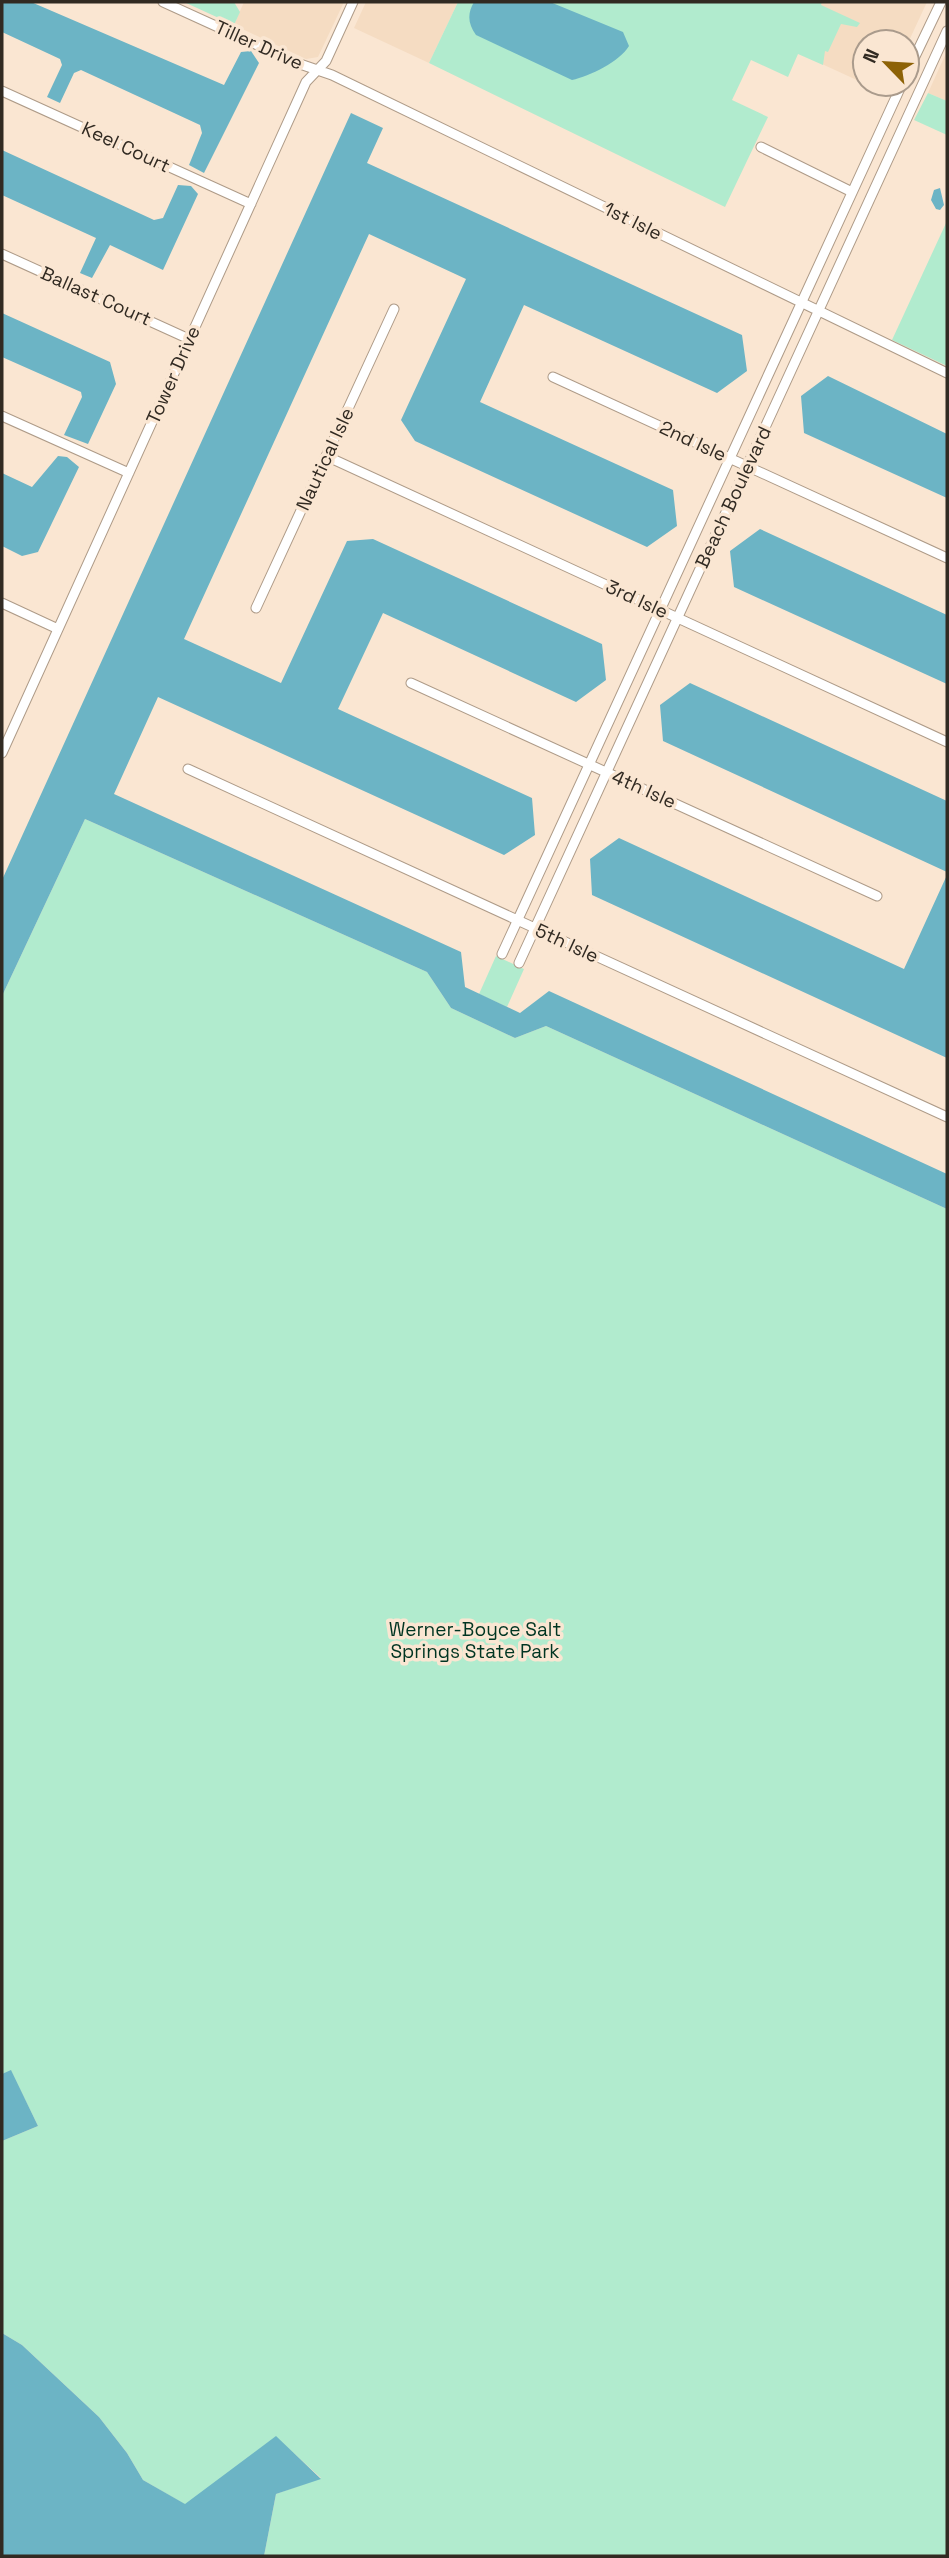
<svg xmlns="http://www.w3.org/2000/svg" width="949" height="2558" viewBox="0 0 949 2558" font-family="'Space Grotesk',sans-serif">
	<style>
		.built { fill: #f5dcc2 }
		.green { fill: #b1ebce }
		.water { fill: #6cb4c5 }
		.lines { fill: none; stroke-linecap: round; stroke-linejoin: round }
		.minor-casing { stroke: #ae9b88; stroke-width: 11 }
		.minor { stroke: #fff; stroke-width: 9 }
		.labels { text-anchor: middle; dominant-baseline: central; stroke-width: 7; stroke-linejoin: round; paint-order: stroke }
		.street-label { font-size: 19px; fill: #312a22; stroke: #fae6d2 }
		.park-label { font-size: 19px; fill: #003522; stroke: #fae6d2 }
	</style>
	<rect width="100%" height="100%" fill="#fae6d2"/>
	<path class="built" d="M244,2H344L318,57L306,59L234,25Z
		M366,2H458L429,63L354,28Z
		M822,2H927L907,45V42H865V84H889L885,93L798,53Z
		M947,51V101L928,93Z"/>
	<path class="green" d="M184,2H234L240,12L234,25Z
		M458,2H822L821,5L860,23L857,27L841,24L828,52L825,51L823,65L798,54L788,77L751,60L732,100L768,117L725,207L429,63Z
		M928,93L947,101V135L914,120Z
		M947,221V366L892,340Z
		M85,819L427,972L451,1008L515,1038L546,1026L947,1209V2556H264L276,2494L321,2478L276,2437L186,2505L143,2480L127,2453L99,2417L22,2345L2,2333V2141L38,2126L11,2071L2,2074V996Z
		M496,956L524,969L507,1007L479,994Z"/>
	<path class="water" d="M2,2H31L224,85L241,52L251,51L259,63L204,173L189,165L202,133L200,125L81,70L74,73L60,103L47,97L62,65L60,59L2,32Z
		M474,2H550L623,32L629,46C619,62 590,76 572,80L476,35C468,24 467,14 474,2Z
		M351,113L383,128L367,163L742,335L747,371L717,393L524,305L480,402L673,490L677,526L647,547L415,441L401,420L466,279L369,234L184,639L281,683L347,541L373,539L602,644L606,680L576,702L383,613L338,709L532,798L535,835L504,855L158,697L114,794L461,952L465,987L520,1013L549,991L947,1174V1209L546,1026L515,1038L451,1008L427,972L85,819L2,996V880Z
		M2,150L154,220L163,218L178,185L191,186L198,194L163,270L110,245L92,278L80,273L96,238L2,195Z
		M940,188L944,205L940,210L936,209L931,200L934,190Z
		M2,313L110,362L116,384L88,444L64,435L82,397L81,392L2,357Z
		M828,376L947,434V498L804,433L801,396Z
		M58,456L67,457L79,467L38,552L22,556L2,546V473L32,487Z
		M760,529L947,615V684L734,587L730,551Z
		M690,683L947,801V872L663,741L660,705Z
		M619,838L904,969L947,875V1058L592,895L590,859Z
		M11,2070L38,2126L2,2141V2074Z
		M2,2333L22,2345L99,2417L127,2453L143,2480L185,2504L276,2436L321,2479L276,2494L264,2556H2Z"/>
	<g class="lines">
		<g class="minor-casing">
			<path id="minor" d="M163,2L297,63L332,75L947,373
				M907,73L941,2
				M2,91L251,204
				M761,147L852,192
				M2,254L189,339
				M553,377L947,558
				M2,416L129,473
				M326,456L947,742
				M2,603L58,629
				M256,608L394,309
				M411,683L877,896
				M2,753L306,82L326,61L353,2
				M188,769L947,1117
				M502,954L902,84
				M519,963L947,31"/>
		</g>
		<use href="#minor" class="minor"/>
	</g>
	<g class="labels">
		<g class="street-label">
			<text transform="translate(259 45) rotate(24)">Tiller Drive</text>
			<text transform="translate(126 147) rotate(25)">Keel Court</text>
			<text transform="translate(633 221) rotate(26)">1st Isle</text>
			<text transform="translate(96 296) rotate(24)">Ballast Court</text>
			<text transform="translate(173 375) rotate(-66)">Tower Drive</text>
			<text transform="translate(693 441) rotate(25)">2nd Isle</text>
			<text transform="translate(325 459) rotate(-65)">Nautical Isle</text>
			<text transform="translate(733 497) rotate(-65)">Beach Boulevard</text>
			<text transform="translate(637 599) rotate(25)">3rd Isle</text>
			<text transform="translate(644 789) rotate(24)">4th Isle</text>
			<text transform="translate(567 943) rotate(25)">5th Isle</text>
		</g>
		<g class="park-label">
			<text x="475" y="1629">Werner-Boyce Salt<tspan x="475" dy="22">Springs State Park</tspan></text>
		</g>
	</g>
	<rect width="949" height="2558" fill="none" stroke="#312a22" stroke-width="7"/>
	<g transform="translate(886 63) rotate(295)"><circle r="33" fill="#fae6d2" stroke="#aa9b8c" stroke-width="2"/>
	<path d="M0-5L12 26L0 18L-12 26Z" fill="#8d6206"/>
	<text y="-10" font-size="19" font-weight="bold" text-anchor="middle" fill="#312a22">N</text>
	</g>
</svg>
